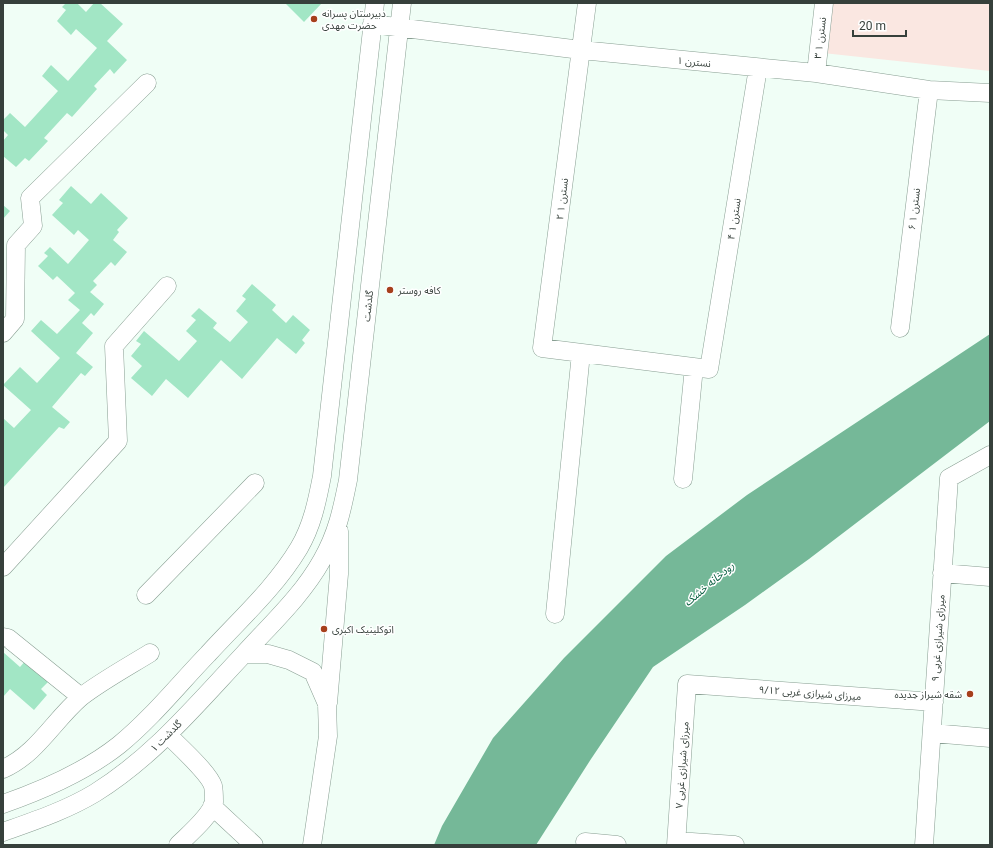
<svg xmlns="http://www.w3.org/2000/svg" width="993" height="848" viewBox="0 0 993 848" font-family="Roboto,'Noto Sans Arabic',sans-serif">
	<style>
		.green { fill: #fae7e1 }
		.water { fill: #75b898 }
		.building { fill: #a2e6c5 }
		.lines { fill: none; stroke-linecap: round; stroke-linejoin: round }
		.minor-casing { stroke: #889e92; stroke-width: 19 }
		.minor { stroke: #fff; stroke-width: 18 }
		.poi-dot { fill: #a63f1c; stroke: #fff; stroke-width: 1.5 }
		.labels { text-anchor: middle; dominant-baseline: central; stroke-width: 3; stroke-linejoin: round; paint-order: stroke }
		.poi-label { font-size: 10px; fill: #36403b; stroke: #fff; text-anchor: start }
		.street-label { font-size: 10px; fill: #36403b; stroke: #fff }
		.water-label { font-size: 11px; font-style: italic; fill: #0b6042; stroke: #fff }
	</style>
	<rect width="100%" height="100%" fill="#f0fef6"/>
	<path class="green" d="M828,3H990V71L823,53Z"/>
	<path class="water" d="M990,334V421L809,559L745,605L653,667L591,759L536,845H434L442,826L493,738L564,658L666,556L747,495Z"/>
	<path class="building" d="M66,3H77L86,12L94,3H100L123,24L107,41L127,60L114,74L110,69L94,86L97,89L72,117L67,113L44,138L48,141L29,161L25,158L16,167L3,156V141L8,135L3,130V120L10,113L25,127L58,91L42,76L51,65L68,81L97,48L76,29L71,35L57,21L66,10L62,7Z
		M285,3H322L304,22Z
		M71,186L91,204L101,193L128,218L117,230L119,232L113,240L127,252L115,266L111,262L93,281L97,285L90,292L104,304L94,316L91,313L82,323L93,333L76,353L93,367L85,376L81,373L52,407L70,422L64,429L59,427L3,488V418L14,428L31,410L3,385L20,367L37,383L60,358L31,331L41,320L57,334L80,310L68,300L75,293L57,276L53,280L38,266L48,256L44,253L50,247L68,264L89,240L78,230L74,235L52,215L63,203L59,200Z
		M3,205L10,211L3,219Z
		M252,284L276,305L272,310L286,323L293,315L310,330L302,340L305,343L296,354L277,338L242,379L221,360L188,398L166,379L152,396L131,378L142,366L131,356L141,344L136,341L144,331L179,361L197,341L186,331L196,320L191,316L199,308L217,323L213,328L230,342L248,322L236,311L246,299L242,296Z
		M3,652L20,667L27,659L50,680L41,689L47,695L34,710L10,689L3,697Z"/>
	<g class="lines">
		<g class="minor-casing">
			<path id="minor" d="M587,3L542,348L709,369L758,68
				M372,24L581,50L816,73L929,90L990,93
				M816,73L824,3
				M900,328L929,90
				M3,333L15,319L16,245L33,226L30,198L147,83
				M683,479L694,367
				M3,567L118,441L114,346L167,286
				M942,573L990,577
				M146,595L255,483
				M555,614L581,353
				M3,637L8,638L81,697
				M244,654H268L289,660L313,672L327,704L328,736L312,845
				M328,703L339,574V531
				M932,733L990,738
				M168,735C179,746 209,773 213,786C214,790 214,798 214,802C211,816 188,835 178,845
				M3,769C37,754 54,720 81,697C100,682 129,666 150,653
				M3,804C43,790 85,772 119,745C152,718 179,684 208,654C239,620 275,588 299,548C312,526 317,502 322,476L375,3
				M212,806L254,845
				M3,832C34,821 67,810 95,793C153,757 196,705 243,655C270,625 302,596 322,560C337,534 342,510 348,480L402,3
				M677,841L735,845
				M585,842L617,845
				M676,845L687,684L934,702
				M924,845L949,478L990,455"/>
		</g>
		<use href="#minor" class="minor"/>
	</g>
	<g class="poi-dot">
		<circle cx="314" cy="19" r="4"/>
		<circle cx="390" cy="290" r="4"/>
		<circle cx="324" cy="629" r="4"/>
		<circle cx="970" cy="694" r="4"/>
	</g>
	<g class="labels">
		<g class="poi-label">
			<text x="322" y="13">دبیرستان پسرانه<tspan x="322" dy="12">حضرت مهدی</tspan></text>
			<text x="398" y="290">کافه روستر</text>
			<text x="332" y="629">اتوکلینیک اکبری</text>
			<text x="962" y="694" text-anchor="end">شقه شيراز جديده</text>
		</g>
		<g class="street-label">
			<text transform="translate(820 38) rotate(-83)">۳ نسترن ۱</text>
			<text transform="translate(694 62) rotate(6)">نسترن ۱</text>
			<text transform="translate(562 199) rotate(-83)">۲ نسترن ۱</text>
			<text transform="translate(914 209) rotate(-83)">۶ نسترن ۱</text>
			<text transform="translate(734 219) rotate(-81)">۴ نسترن ۱</text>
			<text transform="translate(368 306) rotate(-84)">گلدشت</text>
			<text transform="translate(938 638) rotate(-86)">میرزای شیرازی غربی ۹</text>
			<text transform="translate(810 693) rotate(4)">۹/۱۲ میرزای شیرازی غربی</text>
			<text transform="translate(166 736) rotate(-45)">گلدشت ۱</text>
			<text transform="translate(682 765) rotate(-86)">۷ میرزای شیرازی غربی</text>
		</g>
		<g class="water-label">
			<text transform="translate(709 584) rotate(-40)">رودخانه خشک</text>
		</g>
	</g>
	<rect width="993" height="848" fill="none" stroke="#36403b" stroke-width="8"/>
	<path d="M853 30v6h53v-6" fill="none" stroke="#36403b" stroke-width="2"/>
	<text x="859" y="30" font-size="12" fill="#36403b" stroke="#ffffff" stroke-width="3" paint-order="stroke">20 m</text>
</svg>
